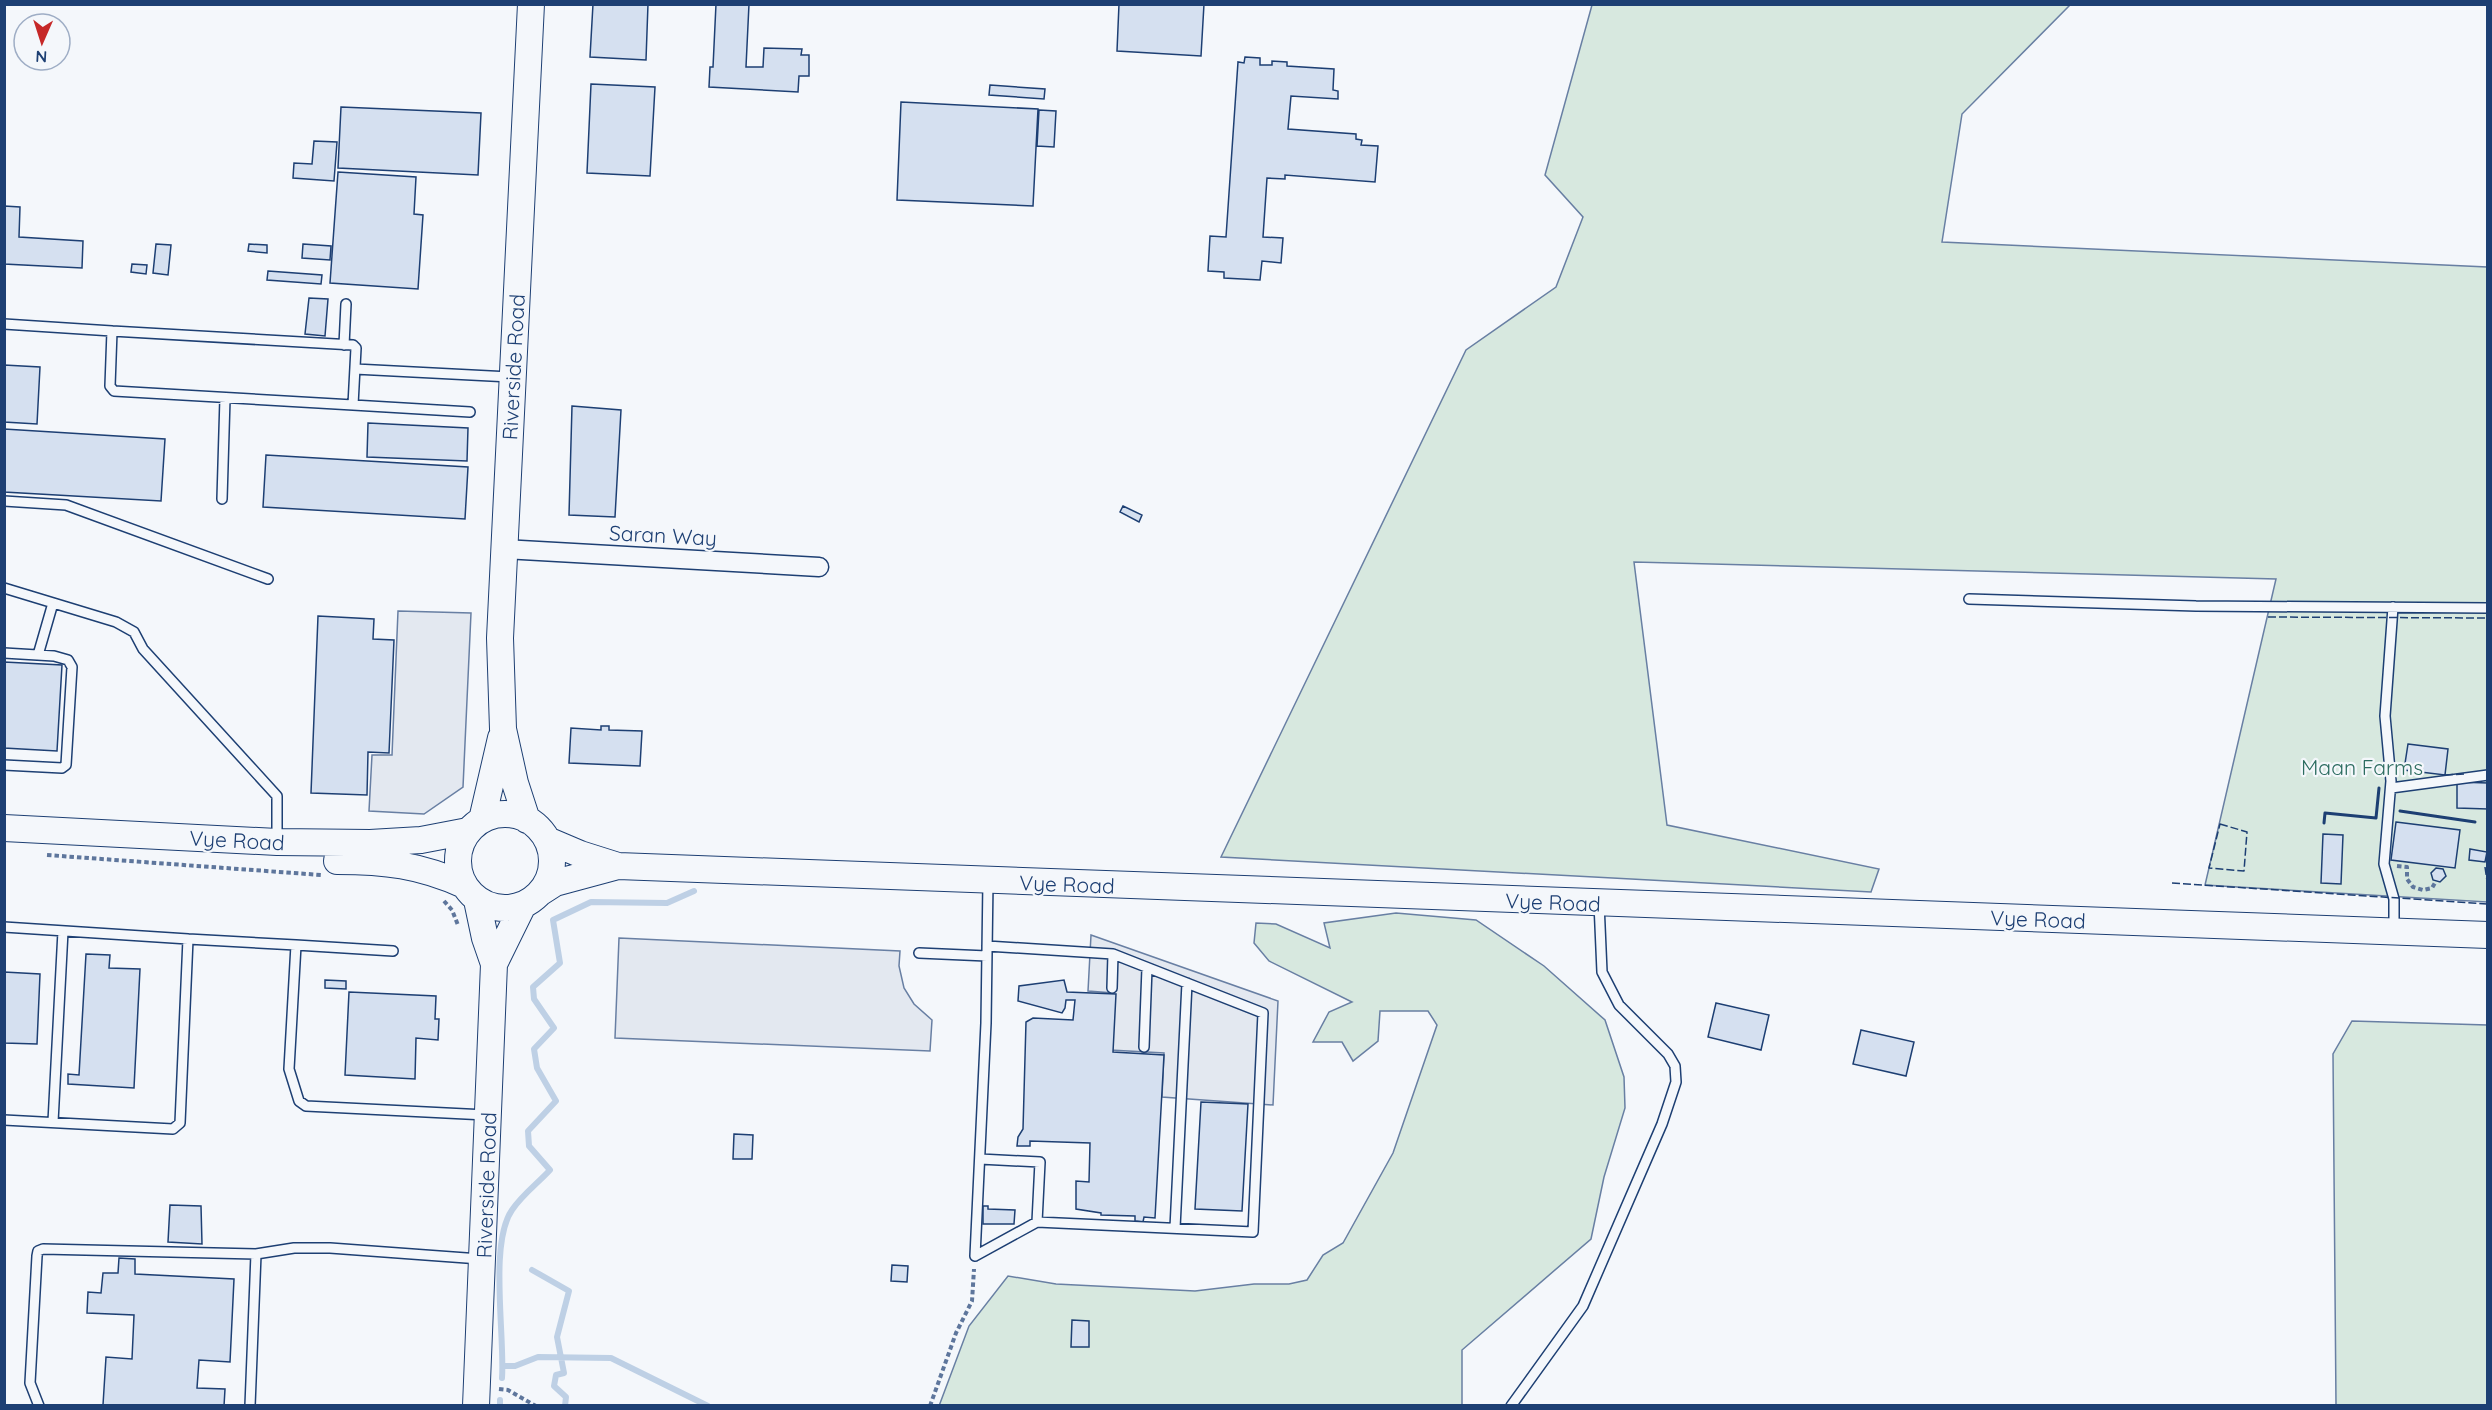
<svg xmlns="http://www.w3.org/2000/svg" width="2492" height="1410" viewBox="0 0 2492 1410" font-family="Quicksand,sans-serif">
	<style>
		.green { fill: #d7e8df; stroke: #687fa3; stroke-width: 1.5 }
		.parking { fill: #e3e8f0; stroke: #687fa3; stroke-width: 1.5 }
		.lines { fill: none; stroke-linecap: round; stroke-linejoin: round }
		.stream { stroke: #bed0e5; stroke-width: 6 }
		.building { fill: #d5e0f0; stroke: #1d3f73; stroke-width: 1.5 }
		.lane-casing { stroke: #1d3f73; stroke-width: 12 }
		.street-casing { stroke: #1d3f73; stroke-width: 21 }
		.secondary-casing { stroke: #1d3f73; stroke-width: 28 }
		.path { stroke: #5e769c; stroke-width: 4; stroke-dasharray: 4.5 3; stroke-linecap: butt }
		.lane { stroke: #f4f7fb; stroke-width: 9 }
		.street { stroke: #f4f7fb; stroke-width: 18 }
		.secondary { stroke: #f4f7fb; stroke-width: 26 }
		.fence { stroke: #1d3f73; stroke-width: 1.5; stroke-dasharray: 8 3; stroke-linecap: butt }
		.wall { stroke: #1d3f73; stroke-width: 3 }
		.labels { text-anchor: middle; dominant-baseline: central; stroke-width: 4.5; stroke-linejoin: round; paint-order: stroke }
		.street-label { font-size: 21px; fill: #1d3f73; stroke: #f4f7fb }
		.park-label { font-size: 21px; fill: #2c6c60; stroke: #f4f7fb }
	</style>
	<rect width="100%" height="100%" fill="#f4f7fb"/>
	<path class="green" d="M1592,5H2070L1962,114L1942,242L2487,267V902L2205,885L2276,579L1634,562L1667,825L1879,869L1871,892L1221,857L1466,350L1556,287L1583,217L1545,175Z
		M1396,913L1476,920L1544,966L1605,1020L1624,1077L1625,1108L1604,1177L1591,1239L1462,1350V1405L939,1406L969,1326L1008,1276L1056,1284L1195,1291L1254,1284H1289L1307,1280L1323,1255L1343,1243L1393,1153L1437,1025L1428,1011H1380L1378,1041L1353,1061L1342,1042H1313L1329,1012L1352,1002L1269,961L1254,943L1256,923L1276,924L1330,948L1324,923Z
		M2352,1021L2487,1025V1405H2336L2333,1054Z"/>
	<path class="parking" d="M398,611L471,613L463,787L424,814L369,811L372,755H392Z
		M1091,935L1278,1001L1273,1105L1162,1097L1164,1053L1110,1050L1113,993L1088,991Z
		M619,938L900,951L899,966L904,988L914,1004L932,1020L930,1051L615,1038Z"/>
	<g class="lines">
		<path class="stream" d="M532,1270L569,1291L557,1337L564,1373L556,1375L554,1386L566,1397L565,1406
			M503,1366H515L538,1357L611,1358L708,1406
			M502,1378C505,1336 489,1243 512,1210C522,1195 538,1183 550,1170L529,1146L528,1131L556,1101L537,1068L534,1049L554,1028L534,999L533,987L560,963L553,920L591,902L667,903L694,891
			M500,1406V1400"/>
	</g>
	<path class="building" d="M593,4H648L646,60L590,57Z
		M716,4H749L746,67H763L764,48L802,49L801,55H809V76H799L798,92L709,87L710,67H713Z
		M1119,4H1204L1201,56L1117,51Z
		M1245,57L1260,58V65H1272V61L1287,62V66L1334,69L1333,90L1338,91V99L1291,96L1288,129L1356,134V139L1362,140L1361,145L1378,146L1375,182L1285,175V179L1267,178L1263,237L1283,238L1281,263L1262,261L1260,280L1224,278V272L1208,271L1210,236L1226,237L1238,62L1244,63Z
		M591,84L655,87L650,176L587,173Z
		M990,85L1045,89L1044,99L989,95Z
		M901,102L1038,109L1033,206L897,200Z
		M341,107L481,113L478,175L338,168Z
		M1039,110L1056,111L1054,147L1037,146Z
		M314,141L337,142L334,181L293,178L294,163L312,164Z
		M338,172L416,177L414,214L423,215L418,289L330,283Z
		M4,206L20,207L19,237L83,241L82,268L4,264Z
		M156,244L171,245L168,275L153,273Z
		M249,244L267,245V253L248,251Z
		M303,244L331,246L330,260L302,258Z
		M132,264L147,265L146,274L131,272Z
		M268,271L322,275L321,284L267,280Z
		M309,298L328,299L325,336L305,334Z
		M4,365L40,367L37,424L4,422Z
		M572,406L621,410L615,517L569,515Z
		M368,423L468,428L467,461L367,457Z
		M4,429L165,439L161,501L4,492Z
		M266,455L468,467L465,519L263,507Z
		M1123,506L1142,515L1139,522L1120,512Z
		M318,616L374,619L373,639L394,640L389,753L368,752L367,795L311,793Z
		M4,662L62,665L57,751L4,748Z
		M601,726H609V730L642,731L640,766L569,763L571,728L601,730Z
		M2408,744L2448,749L2445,775L2404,770Z
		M2457,782L2488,783V809L2457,808Z
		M2396,822L2460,830L2455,868L2391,860Z
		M2323,834L2343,835L2341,884L2321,883Z
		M2470,849L2487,852L2485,862L2469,860Z
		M2436,868L2443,869L2446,876L2440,882L2433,880L2431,873Z
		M86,954L110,955L109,968L140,969L134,1088L68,1084V1074L79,1075Z
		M4,972L40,974L37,1044L4,1043Z
		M325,980L346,981V989L325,988Z
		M1064,980L1067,992L1116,994L1113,1052L1164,1055L1155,1218L1144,1217L1143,1222L1135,1221V1216L1101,1215V1213L1076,1209V1181L1089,1182L1090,1143L1030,1141V1146H1017L1018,1137L1023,1129L1026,1022L1033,1018L1073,1020L1075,1000H1066L1065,1008L1062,1013L1018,1001L1019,986Z
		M349,992L436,996L435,1019H439L438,1040L416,1038L415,1079L345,1075Z
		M1716,1003L1769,1015L1761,1050L1708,1037Z
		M1861,1030L1914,1042L1906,1076L1853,1064Z
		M1201,1102L1248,1104L1242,1211L1195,1209Z
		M734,1134L753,1135L752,1159H733Z
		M170,1205L201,1206L202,1244L168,1242Z
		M983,1206H988V1209L1015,1210L1014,1224H983Z
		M119,1258L135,1259V1274L234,1279L230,1362L199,1360L197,1388L225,1389L224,1406H99L103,1405L106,1357L132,1359L134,1315L87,1313L88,1292L101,1293L103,1273H118Z
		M892,1265L908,1266L907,1282L891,1281Z
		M1072,1320L1089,1321V1347H1071Z"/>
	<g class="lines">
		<g class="lane-casing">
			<path id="lane" d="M4,324L112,331
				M112,331L353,345L356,348L353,405L114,391L110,386Z
				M344,345L346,304
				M355,369L511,377
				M353,405L470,412
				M222,499L225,398
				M4,501L66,505L268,579
				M4,588L116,622L134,632L143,649L277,796V840
				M1969,599L2196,606L2488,608
				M2393,607L2385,716L2391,781L2384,864L2394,899V930
				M4,653L54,656L68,660L72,667L66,765L62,768L4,765
				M38,655L53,603
				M2391,788L2488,775
				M4,927L188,939L180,1123L173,1129L4,1120
				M188,939L296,945
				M393,951L296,945L289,1069L299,1101L306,1106L486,1115
				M919,953L987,956
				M1112,988L1113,954
				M1144,1047L1147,968
				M53,1122L63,931
				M980,1159L1040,1162L1037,1222
				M1175,1228L1187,983
				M975,1256L1037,1222L1253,1232L1263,1013L1113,954L987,946
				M975,1256L986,1023L988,881
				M39,1406L30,1383L37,1256L38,1251L43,1249L256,1254L294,1248H330L480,1259
				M250,1406L256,1254
				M1511,1406L1583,1306L1662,1124L1676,1082L1675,1066L1668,1054L1619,1005L1602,972L1599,903"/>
		</g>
		<g class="street-casing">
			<path id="street" d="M504,549L819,567"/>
		</g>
		<g class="secondary-casing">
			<path id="secondary" d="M458 861a47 47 0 1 1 94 0a47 47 0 1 1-94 0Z
				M482,820L501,738
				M527,820L515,783L503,729L500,638L531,4
				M4,828L277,842L370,843L421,840L468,831
				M547,840L580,854L618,866L2488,935
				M337,861C385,861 420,865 464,885
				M541,892L555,883L618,866
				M477,900L485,938L494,964
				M476,1406L494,964L523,905"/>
		</g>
		<path class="path" d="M47,855L321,875
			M2397,866L2407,867V879L2413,887L2423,890L2432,888L2436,881
			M444,901L452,910L458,925
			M499,1389L508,1390L536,1406
			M930,1406L956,1333L972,1301L974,1269"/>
		<use href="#lane" class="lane"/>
		<use href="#street" class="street"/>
		<use href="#secondary" class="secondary"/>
		<path class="fence" d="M2268,617L2488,618
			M2445,775L2466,774
			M2220,824L2247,832L2244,871L2209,868Z
			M2485,867L2488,888
			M2172,883L2488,904"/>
		<path class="wall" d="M2400,811L2475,822
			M2324,823L2325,813L2376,818L2379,788"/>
	</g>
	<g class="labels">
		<g class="street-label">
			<text transform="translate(513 367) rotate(-87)">Riverside Road</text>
			<text transform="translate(663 535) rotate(3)">Saran Way</text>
			<text transform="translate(237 840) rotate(3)">Vye Road</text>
			<text transform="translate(1067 884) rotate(2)">Vye Road</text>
			<text transform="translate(1553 902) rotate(2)">Vye Road</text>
			<text transform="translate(2038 919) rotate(2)">Vye Road</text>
			<text transform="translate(486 1185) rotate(-88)">Riverside Road</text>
		</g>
		<g class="park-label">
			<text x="2362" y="767">Maan Farms</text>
		</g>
	</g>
	<rect width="2492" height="1410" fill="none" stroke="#1d3f73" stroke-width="12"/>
	<g transform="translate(42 42) rotate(183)"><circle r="28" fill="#f4f7fb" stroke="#9eadc5" stroke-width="1.5"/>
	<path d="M0-4.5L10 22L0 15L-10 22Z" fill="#c62828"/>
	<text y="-9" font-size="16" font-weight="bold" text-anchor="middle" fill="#1d3f73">N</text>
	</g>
</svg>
